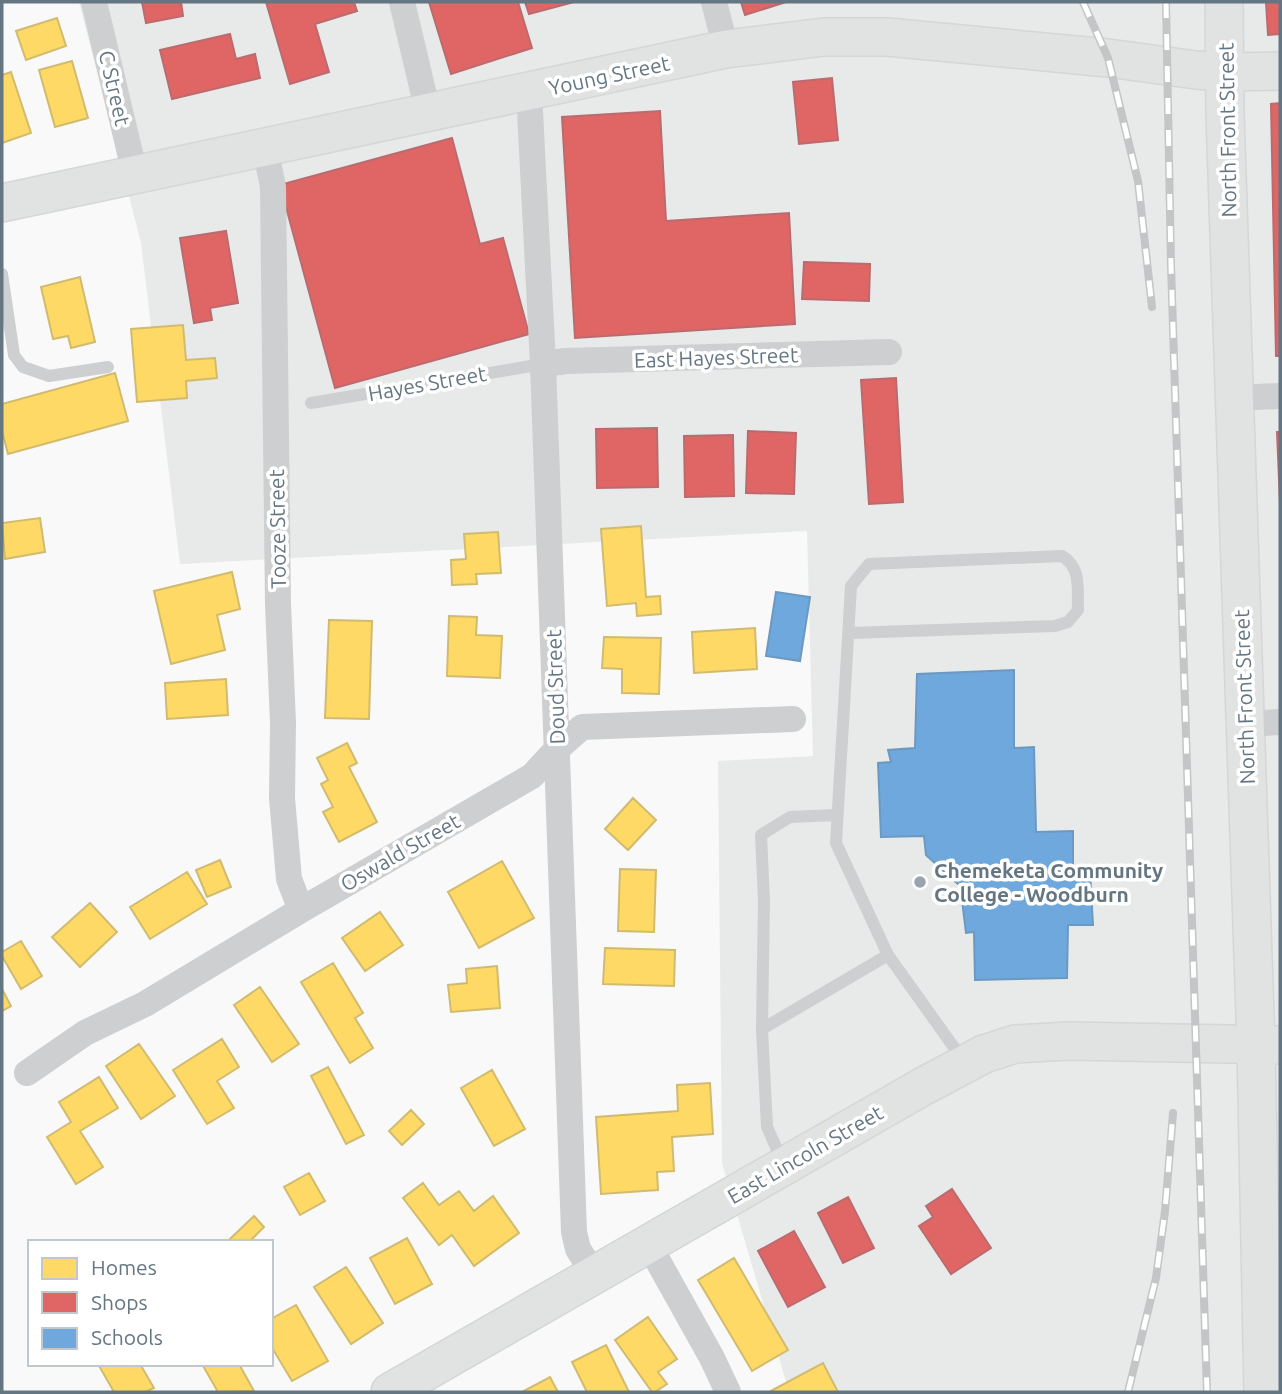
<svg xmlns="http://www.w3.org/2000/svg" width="1282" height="1394" viewBox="0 0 1282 1394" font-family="Ubuntu,sans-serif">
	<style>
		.built { fill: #e8e9e9 }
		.homes { fill: #ffd966; stroke: #d1bb6f; stroke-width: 2 }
		.shops { fill: #e06666; stroke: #bb6b6f; stroke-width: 2 }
		.schools { fill: #6fa8dc; stroke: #6c99c1; stroke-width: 2 }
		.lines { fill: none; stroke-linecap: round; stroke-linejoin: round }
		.secondary-casing { stroke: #d5d6d7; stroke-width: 40 }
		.lane { stroke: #cecfd0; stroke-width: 12 }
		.street { stroke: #cecfd0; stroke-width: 26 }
		.secondary { stroke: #e1e2e2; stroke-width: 37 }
		.rail-casing { stroke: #c3c5c6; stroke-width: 8 }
		.rail { stroke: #fff; stroke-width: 5; stroke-dasharray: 16; stroke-linecap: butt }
		.poi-dot { fill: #99a4ac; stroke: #fff; stroke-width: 2.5 }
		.labels { text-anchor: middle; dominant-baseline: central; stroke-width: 7; stroke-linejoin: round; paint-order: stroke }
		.street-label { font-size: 21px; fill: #657683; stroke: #fff }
		.poi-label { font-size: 21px; font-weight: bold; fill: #657683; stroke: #fff; text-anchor: start }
	</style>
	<rect width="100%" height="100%" fill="#f9f9f9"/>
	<path class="built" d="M79,2H1280V1392H789L722,1163L718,761L813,756L807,531L180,564L141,243Z"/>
	<path class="homes" d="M57,18L66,46L26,60L16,31Z
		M72,61L88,118L55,127L39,70Z
		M11,72L31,133L2,143V75Z
		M80,277L95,342L71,348L68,336L53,339L41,287Z
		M183,325L186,360L215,358L217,378L186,381L187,398L137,402L131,329Z
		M115,373L128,421L8,454L2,431V404Z
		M40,518L45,552L5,559L2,523Z
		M641,526L646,597L660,596L661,614L637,616L636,603L607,606L601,529Z
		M498,532L501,573L476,574L477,584L452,585L451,560L466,559L464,534Z
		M232,572L240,609L217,615L225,650L171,664L154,591Z
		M449,616L477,617L476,635L502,636L500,678L447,676Z
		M329,620L372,621L369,719L325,718Z
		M755,628L757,669L694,673L692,632Z
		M604,637L661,638L659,694L622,693V669L602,668Z
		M226,679L228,715L167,719L165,683Z
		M347,743L357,763L349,767L377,822L339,842L323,812L333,807L321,784L328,780L317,758Z
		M633,798L656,820L628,850L605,829Z
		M220,860L231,887L207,897L196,870Z
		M502,861L534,918L479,948L448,892Z
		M620,869L656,870L654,932L618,931Z
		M187,872L207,904L150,939L130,907Z
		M90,903L117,932L80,967L52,937Z
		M380,912L403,945L365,971L342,938Z
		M21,941L42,976L21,989L2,956V952Z
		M605,948L675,950L674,986L603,984Z
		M333,963L363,1013L355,1018L373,1048L350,1063L301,982Z
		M497,966L500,1008L451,1012L448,985L467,983L466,969Z
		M260,987L299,1044L272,1062L234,1005Z
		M2,989L11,1006L2,1011Z
		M222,1039L239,1067L217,1081L234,1108L207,1124L173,1070Z
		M139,1044L175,1096L141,1119L106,1066Z
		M328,1067L364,1135L346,1144L311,1076Z
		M492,1070L525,1129L494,1146L461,1088Z
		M99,1077L118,1108L80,1131L103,1167L76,1184L47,1137L71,1122L59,1102Z
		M710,1083L713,1134L672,1137L674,1171L657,1172L658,1190L601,1194L596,1117L678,1111L677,1085Z
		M411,1110L424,1124L402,1145L389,1131Z
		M309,1173L325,1201L300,1215L284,1187Z
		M423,1183L439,1205L459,1191L474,1211L493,1196L519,1233L474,1266L452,1235L439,1245L403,1198Z
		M254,1216L264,1227L249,1242H232L230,1239Z
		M407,1238L432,1284L395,1304L370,1258Z
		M734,1258L788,1350L752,1371L698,1280Z
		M346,1267L383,1323L351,1344L314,1287Z
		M296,1305L328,1361L292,1381L271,1346V1319Z
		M648,1317L677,1359L658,1372L667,1384L655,1392H652L615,1340Z
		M606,1345L629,1392H587L572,1362Z
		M823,1363L838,1392H769Z
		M98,1364H140L154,1388L145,1392H114Z
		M202,1364H239L254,1391L218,1392Z
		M550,1377L558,1392H522Z"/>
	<path class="shops" d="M142,2H181L183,16L146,23Z
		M266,2H354L357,11L315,24L329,72L290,84Z
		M429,2H518L532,48L451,74Z
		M525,2H574L529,14Z
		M741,2H786L745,15Z
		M1266,2H1280V34L1268,35Z
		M230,34L236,59L255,54L260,78L172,99L160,50Z
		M832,78L838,140L799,144L793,82Z
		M1280,103V356H1276L1271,104Z
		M660,111L666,221L789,213L795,324L575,338L562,117Z
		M452,138L480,244L503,238L529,334L335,388L280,185Z
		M226,231L238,303L210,308L212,320L194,323L180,238Z
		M804,262L870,264L869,301L802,299Z
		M896,378L903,502L869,504L861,380Z
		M657,428L658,487L597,488L596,429Z
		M748,431L796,433L794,494L746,493Z
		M1277,432H1280V503Z
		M733,435L734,496L685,497L684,436Z
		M952,1189L991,1248L951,1274L919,1226L933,1217L926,1206Z
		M848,1197L874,1248L843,1263L818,1213Z
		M794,1231L825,1287L788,1307L758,1251Z"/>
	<path class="schools" d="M776,592L810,597L800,661L766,656Z
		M1014,670V748L1034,747L1036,832L1073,831V872L1090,873L1093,925H1068L1067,978L975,980L974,932L966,933L962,900L969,894L926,855L924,836L881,837L878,763L891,762L888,750L915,748L917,674Z"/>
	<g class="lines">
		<g class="secondary-casing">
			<path id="secondary" d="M1224,2L1225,114L1256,1046L1263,1392
				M2,203L726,49L824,37H887L1108,58L1196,70L1225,72L1280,71
				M390,1392L922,1087L984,1054L1015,1044L1067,1041L1279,1045"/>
		</g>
		<path class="lane" d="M2,274L14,355L23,367L49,376L108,367
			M311,403L543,364
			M849,633L1055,626L1068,622L1078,610C1077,589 1082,568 1062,556L869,564L851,586L836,843L888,955
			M762,1029L764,900L761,835L790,817L837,815
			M783,1163L767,1127L762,1029L888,955L963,1060"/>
		<path class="street" d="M94,2L135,174
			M402,2L428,112
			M714,2L726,49
			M529,92L543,364L574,1232L578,1249L595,1276
			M265,147L273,187L278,604L283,723L282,798L289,879L301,910
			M543,364L566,361L889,352
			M1235,398L1280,396
			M1245,724L1280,722
			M27,1073L85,1033L145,1004L301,910L532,776L557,749L582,727L793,719
			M649,1245L712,1358L728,1392"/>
		<use href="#secondary" class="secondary"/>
		<g class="rail-casing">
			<path id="rail" d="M1083,2L1108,58L1138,181L1152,307
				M1166,2L1171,265L1207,1392
				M1128,1392L1156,1278L1165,1211L1173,1113"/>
		</g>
		<use href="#rail" class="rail"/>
	</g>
	<circle class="poi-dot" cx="920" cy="882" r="7"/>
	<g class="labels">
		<g class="street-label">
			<text transform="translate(609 75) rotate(-12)">Young Street</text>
			<text transform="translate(115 88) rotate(77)">C Street</text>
			<text transform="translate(1227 130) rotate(-91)">North Front Street</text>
			<text transform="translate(716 357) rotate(-2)">East Hayes Street</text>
			<text transform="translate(427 383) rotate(-10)">Hayes Street</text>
			<text transform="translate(277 529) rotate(-91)">Tooze Street</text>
			<text transform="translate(555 687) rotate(-92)">Doud Street</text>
			<text transform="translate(1244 697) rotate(-92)">North Front Street</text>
			<text transform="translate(400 852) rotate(-30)">Oswald Street</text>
			<text transform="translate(805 1154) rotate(-30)">East Lincoln Street</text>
		</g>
		<g class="poi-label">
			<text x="934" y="870">Chemeketa Community<tspan x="934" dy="24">College - Woodburn</tspan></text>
		</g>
	</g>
	<rect width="1282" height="1394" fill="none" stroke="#657683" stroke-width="7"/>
	<rect x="28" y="1240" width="245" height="126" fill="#ffffff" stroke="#c1c8cd" stroke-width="2"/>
	<rect x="42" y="1258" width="35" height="21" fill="#ffd966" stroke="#c1c8cd" stroke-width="2"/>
	<text x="91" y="1275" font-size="21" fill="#657683">Homes</text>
	<rect x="42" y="1292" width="35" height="21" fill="#e06666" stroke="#c1c8cd" stroke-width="2"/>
	<text x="91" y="1310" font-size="21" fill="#657683">Shops</text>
	<rect x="42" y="1328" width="35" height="21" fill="#6fa8dc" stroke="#c1c8cd" stroke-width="2"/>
	<text x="91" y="1345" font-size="21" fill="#657683">Schools</text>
</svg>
